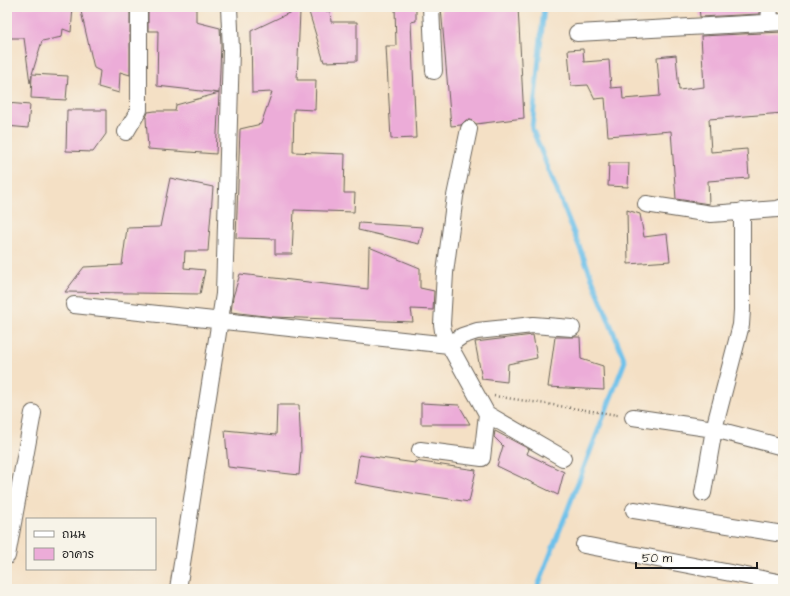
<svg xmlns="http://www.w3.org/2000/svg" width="790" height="596" viewBox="0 0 790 596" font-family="'Architects Daughter','Playpen Sans Thai',sans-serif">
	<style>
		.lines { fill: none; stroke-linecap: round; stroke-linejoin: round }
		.stream { stroke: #6ec1ea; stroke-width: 5 }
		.building { fill: #ecacd8 }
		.street-casing { stroke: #686157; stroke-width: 18 }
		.path { stroke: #686157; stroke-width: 2.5; stroke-dasharray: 1 3; stroke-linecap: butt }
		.street { stroke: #fff; stroke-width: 16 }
	</style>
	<rect width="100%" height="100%" fill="#f7f3e8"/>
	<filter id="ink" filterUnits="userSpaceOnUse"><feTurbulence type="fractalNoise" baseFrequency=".025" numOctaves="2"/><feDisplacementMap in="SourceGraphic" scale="8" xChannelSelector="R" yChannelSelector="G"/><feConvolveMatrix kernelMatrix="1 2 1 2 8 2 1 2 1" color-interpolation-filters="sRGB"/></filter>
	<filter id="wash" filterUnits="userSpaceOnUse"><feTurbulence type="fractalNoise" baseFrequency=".012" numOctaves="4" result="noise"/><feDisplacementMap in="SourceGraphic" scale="16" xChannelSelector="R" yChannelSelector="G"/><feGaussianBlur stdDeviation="0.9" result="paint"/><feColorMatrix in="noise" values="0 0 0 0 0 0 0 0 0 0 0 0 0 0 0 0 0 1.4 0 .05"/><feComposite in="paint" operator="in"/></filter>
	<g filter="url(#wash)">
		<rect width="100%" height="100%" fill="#f4e0c5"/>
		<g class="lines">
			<path class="stream" d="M537,589L625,361L532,128L544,7"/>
		</g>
		<g id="blocks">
			<path class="building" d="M7,7H73L71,32L63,29L62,37L42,41L32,74L68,76L66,100L31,98L32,75L30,83L24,38H7Z
				M80,7H130V75L120,72L119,93L98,87L100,71L94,68Z
				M148,7H196V22L220,28L221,44L219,93L157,86L158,31H148Z
				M395,7H416V21L411,22L416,138L391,139L386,46H396Z
				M441,7H518L524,118L476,124L471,120H466L461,125L451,126Z
				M699,7H760V14L700,17Z
				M330,11L331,22H357V61L324,62L309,12Z
				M291,12H300L297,80H316L315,110L294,109L293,152L345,154L344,193H355L354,212L294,210L292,254H275V239L236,238L240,129L261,124L272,92L252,93L251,31Z
				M783,32V113L709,119L711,152L747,149L749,178L708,181L709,204L676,199L671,131L608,136L605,98L595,99L588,85L571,86L568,50L583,49L584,62L609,60L611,88L622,87L623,99L660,96L657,57L676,55L679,90L704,87L701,36Z
				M219,93L216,154L148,149L146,118L148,112L155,111H175L176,105Z
				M7,103L30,105L28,128L7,126Z
				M67,110H106V134L93,152L66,151Z
				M609,163H629L628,187L608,186Z
				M170,178L213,187L208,251H185L184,268L205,270L200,294L65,292L84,267L122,265L127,228L160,227Z
				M627,210L640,214L644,237L667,234L670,261L628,264Z
				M359,223L423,227L419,244L358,230Z
				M369,247L420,268V288L434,291L433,310L411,309L413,322L273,317L231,312L233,297L240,274L368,289Z
				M533,335L537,358L508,364L507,382L482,379L475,342Z
				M555,337H580L581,359L603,366L604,390L548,387Z
				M421,403L459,405L470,424H421Z
				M277,405H299L301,450L299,475L228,467L225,430L276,435Z
				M495,431L529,449L527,454L564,472L558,495L497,466L503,446L494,437Z
				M359,455L415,463V461L476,470L469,502L417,494L355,483Z"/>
		</g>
	</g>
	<g filter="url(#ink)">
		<use href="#blocks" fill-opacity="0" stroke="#686157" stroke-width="1"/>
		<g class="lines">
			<g class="street-casing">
				<path id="street" d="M431,7L434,71
					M769,23L770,7
					M577,33L783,22
					M469,129L455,196L445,273L442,324L443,331L449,345L462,336L477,331L533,325L572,328
					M126,132L139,110V7
					M646,204L711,214L777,209L783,207
					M74,305L449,345L487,414L563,458
					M633,417L714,429L783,447
					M420,450L482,458L487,414
					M703,493L714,429L741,325L742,310V211
					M634,510L783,534
					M584,545L783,583
					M7,556L33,413
					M178,589L224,294L231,50L229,7"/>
			</g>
			<path class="path" d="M494,396L618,415"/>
			<use href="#street" class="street"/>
		</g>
	</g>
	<rect width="790" height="596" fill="none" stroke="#f7f3e8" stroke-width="24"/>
	<rect x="26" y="518" width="130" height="52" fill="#f7f3e8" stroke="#9f9d96"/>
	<rect x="34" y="531" width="20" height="6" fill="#ffffff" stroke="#9f9d96"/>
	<text x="62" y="538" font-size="12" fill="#1c1c1c">ถนน</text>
	<rect x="34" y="548" width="20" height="12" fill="#ecacd8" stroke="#9f9d96"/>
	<text x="62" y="558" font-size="12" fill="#1c1c1c">อาคาร</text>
	<path d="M636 562v6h121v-6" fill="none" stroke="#1c1c1c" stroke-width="2"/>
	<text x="642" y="562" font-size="12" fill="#1c1c1c" stroke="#f7f3e8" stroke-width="3" paint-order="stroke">50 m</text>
</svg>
